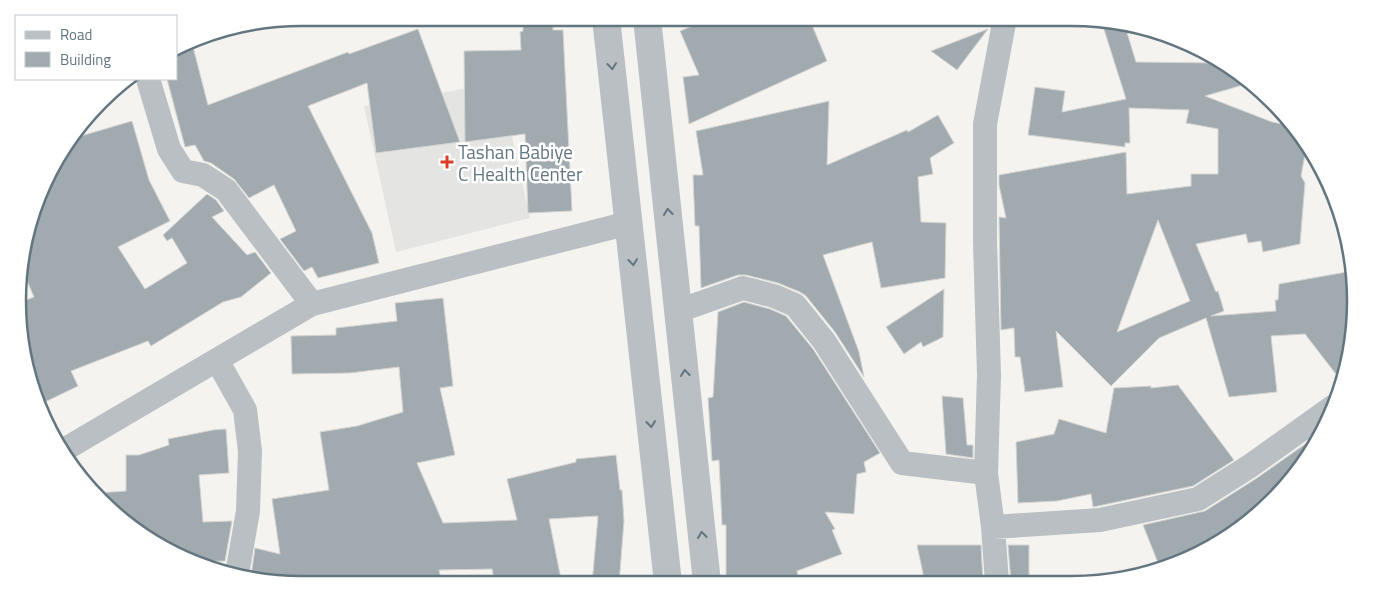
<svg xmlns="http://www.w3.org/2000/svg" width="1373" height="602" viewBox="0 0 1373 602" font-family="'Titillium Web',sans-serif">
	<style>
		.built { fill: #e4e5e3 }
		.building { fill: #a1abaf; stroke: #d5d4d2; fill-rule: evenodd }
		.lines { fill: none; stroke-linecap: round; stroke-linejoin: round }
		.minor { stroke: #b9bfc2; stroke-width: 24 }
		.tertiary { stroke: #b9bfc2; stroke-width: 28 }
		.oneway { stroke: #637680 }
		.poi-dot { fill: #dc3d27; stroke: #fff; stroke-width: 2 }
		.labels { text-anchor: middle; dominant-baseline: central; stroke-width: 5; stroke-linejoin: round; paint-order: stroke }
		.poi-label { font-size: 19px; fill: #637680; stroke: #fff; text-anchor: start }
		.rim { fill: none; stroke: #637680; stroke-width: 2.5 }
	</style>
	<rect width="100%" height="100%" fill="#f4f3ef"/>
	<path class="built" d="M500,81L530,218L396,252L364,106L498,83Z"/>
	<path class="building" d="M523,18H553V30H563L572,211L528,213L525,134L465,142L464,51L521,50L520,32L523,31Z
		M712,18H809L827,61L689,124L683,77L699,75L680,31Z
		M1102,23L1125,26L1136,62L1215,63L1250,83L1205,96L1272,122L1287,125L1306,149L1301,176L1305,183L1300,244L1263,252L1261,241L1248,243L1246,234L1196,244L1216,292L1218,291L1224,311L1211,316L1276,311L1275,300H1278L1279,284L1352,271L1355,283L1342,382L1305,334L1271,336L1277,392L1229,397L1206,318L1159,338L1111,386L1056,331L1063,387L1025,392L1020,357H1015L1014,328L1001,330L999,217L1006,218L999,185V175L1126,152L1127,194L1191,186V174H1218V129L1186,123L1189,110L1129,108L1130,143H1125V147L1028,135L1035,87L1065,91L1062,112L1126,99ZM1158,220L1190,301L1117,332Z
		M418,29L460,142L376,153L367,83L308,106L372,233L379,263L318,278L312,267L304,271L280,239L296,231L274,185L249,198L234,179L211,163L204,161L195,145L185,147L167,79H176V52L192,43L208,105L348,52L349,54Z
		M988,29L957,70L931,51Z
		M829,101L827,165L907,130L908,132L938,115L954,143L930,158L933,174L918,177L921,222L946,223L945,278L881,288L872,242L823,255L859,352L864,377L835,332L806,296L800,292L778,283L746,275H738L701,288L699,226H695L693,175H703L696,131Z
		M132,121L149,180L170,221L118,247L145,289L187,263L172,238L167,241L163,235L207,194L216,200L224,211L212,217L247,255L255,252L271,273L241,297L223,302L151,346L148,341L71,371L78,386L45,402L34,379L20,338L21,302L34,297L22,269L23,246L56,159L71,140L74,138Z
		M944,289L943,337L923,347L921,342L904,354L886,327Z
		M443,298L453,386L440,388L455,455L417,463L443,523L517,520L507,479L576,462V459L616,455L620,490H622L624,521L619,584H592L598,516L549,519L562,584H495L492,569L439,570L442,584H301L251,576L255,548L280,554L272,499L329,490L320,432L357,426L403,412L399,367L350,373L292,374L291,336L336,335V328L397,321L395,303Z
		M744,302L770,309L786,316L813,349L880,453L864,462L866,472L857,474L854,514L825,512L835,529L832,530L842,554L797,571L799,583H726V525H722L719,460L712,461L708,398L713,397L718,312Z
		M1178,385L1234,460L1193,486L1098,506L1093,507L1091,494L1057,501L1018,503L1016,442L1054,434L1059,419L1106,433L1114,388L1151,386V388Z
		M942,396L963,398L967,445H973V458L946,454Z
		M226,429L229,473L199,475L203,522L232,521L225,561L198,562L115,515L97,493L126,491V455H139L169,445L168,439L213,430Z
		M1321,433L1308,459L1245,526L1181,563L1160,568L1143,525L1205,511L1257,478Z
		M917,545H981L983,582L925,583Z
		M1008,545H1029V582H1011Z"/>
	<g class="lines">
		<path class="minor" d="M148,79L169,149L183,171L203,175L226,190L312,304
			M678,311L743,288L774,296L795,305L824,341L902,463L986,473
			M217,360L245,410L250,451L248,511L237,574
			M62,451L312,304L629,223
			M993,527L1100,520L1198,499L1250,466L1334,406
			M997,582L993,527L986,473L989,375L985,242V124L1005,18"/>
		<path class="tertiary" d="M606,18L668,583
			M647,18L707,583"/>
	</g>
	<defs><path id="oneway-chevron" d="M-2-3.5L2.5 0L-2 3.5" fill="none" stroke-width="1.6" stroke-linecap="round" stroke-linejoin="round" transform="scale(1.25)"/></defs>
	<g class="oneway">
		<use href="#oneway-chevron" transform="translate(612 66) rotate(84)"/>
		<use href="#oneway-chevron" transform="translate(668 212) rotate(-96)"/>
		<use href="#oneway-chevron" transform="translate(633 262) rotate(84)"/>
		<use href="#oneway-chevron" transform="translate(685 373) rotate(-96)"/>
		<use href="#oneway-chevron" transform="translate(651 424) rotate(84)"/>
		<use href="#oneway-chevron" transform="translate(702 535) rotate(-96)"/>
	</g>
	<path class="poi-dot" d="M444.5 154.5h5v5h5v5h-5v5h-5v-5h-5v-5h5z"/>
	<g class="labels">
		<g class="poi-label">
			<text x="458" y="151">Tashan Babiye<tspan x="458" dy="22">C Health Center</tspan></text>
		</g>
	</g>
	<path d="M0 0H1373V602H0ZM301 26H1072A275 275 0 0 1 1347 301V301A275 275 0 0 1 1072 576H301A275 275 0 0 1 26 301V301A275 275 0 0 1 301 26Z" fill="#fff" fill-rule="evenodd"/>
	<path class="rim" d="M301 26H1072A275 275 0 0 1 1347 301V301A275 275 0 0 1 1072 576H301A275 275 0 0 1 26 301V301A275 275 0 0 1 301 26Z"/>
	<rect x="15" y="15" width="162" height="65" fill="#ffffff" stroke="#c1c8cc"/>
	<rect x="25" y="31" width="25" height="8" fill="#b9bfc2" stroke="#c1c8cc"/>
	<text x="60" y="40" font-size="15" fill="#637680">Road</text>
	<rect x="25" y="52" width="25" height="15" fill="#a1abaf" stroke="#c1c8cc"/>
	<text x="60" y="65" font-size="15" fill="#637680">Building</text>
</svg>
